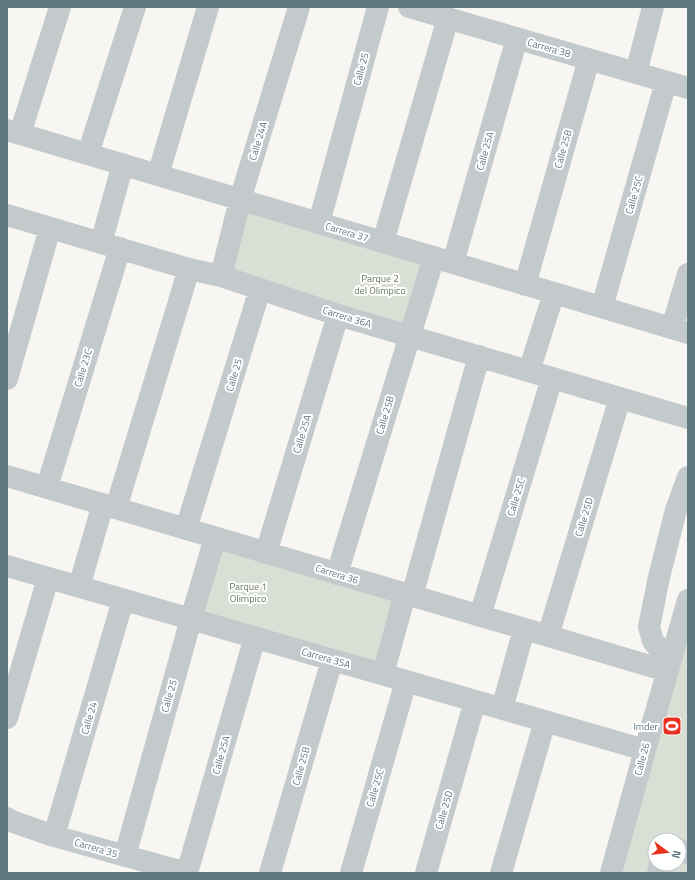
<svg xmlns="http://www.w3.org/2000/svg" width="695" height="880" viewBox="0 0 695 880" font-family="'Titillium Web',sans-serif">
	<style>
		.green { fill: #d9dfd4; fill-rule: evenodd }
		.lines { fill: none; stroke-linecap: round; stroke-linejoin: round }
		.minor { stroke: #c4c9cb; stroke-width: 22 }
		.labels { text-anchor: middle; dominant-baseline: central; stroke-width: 4; stroke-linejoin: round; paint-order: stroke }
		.street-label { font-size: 10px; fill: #607780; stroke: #fff }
		.park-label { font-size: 10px; fill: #677860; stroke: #fff }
		.poi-label { font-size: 10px; fill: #607780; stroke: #fff; text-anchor: end }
	</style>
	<rect width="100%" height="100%" fill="#f7f6f3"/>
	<path class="green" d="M240,200L434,257L409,336L221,276Z
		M215,538L405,594L383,674L191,619Z
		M688,612V873H614ZM655,840H679V864H655Z"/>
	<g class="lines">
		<path class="minor" d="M409,7L688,88
			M636,73L653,7
			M7,130L688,333
			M20,134L60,7
			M88,154L135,7
			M158,175L208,7
			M7,215L189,269L221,276L338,315L688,418
			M319,223L378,7
			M383,242L448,18
			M101,243L123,164
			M453,263L517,38
			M221,276L240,200L299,7
			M525,285L589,59
			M602,307L666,82
			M672,328L688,274
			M529,371L554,293
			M7,379L50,228
			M7,476L667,671
			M47,487L120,248
			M116,508L189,269
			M186,529L260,289
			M266,553L338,315
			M7,566L645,750
			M337,574L434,257
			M79,587L103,504
			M412,596L479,356
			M480,616L552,378
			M548,636L620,398
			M670,662L653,641L649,627L659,577L676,510L688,477
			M383,674L405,594
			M502,709L524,629
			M7,718L48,578
			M7,818L11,821L54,836L187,873
			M54,836L123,600
			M679,849L688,853
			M125,856L191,619L215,538
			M187,873L255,637
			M270,873L332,660
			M351,873L406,681
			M426,873L475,701
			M501,873L545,721
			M611,873L645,750L688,600
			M658,873L660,864"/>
	</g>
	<defs>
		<g id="stadium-square" transform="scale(1)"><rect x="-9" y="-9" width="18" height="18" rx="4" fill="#eb3120" stroke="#fff"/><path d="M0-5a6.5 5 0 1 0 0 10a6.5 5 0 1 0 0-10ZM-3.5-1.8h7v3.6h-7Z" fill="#fff"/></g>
	</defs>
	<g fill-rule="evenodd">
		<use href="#stadium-square" x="672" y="726"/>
	</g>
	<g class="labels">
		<g class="street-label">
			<text transform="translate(549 48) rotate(16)">Carrera 38</text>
			<text transform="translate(361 69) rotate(-75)">Calle 25</text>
			<text transform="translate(258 141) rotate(-73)">Calle 24A</text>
			<text transform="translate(563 149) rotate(-74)">Calle 25B</text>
			<text transform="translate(485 151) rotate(-74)">Calle 25A</text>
			<text transform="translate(634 195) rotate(-74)">Calle 25C</text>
			<text transform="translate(347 232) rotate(17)">Carrera 37</text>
			<text transform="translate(347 317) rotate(17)">Carrera 36A</text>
			<text transform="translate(83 368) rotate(-73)">Calle 23C</text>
			<text transform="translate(234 375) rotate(-73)">Calle 25</text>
			<text transform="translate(385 415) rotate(-73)">Calle 25B</text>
			<text transform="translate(302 434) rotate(-73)">Calle 25A</text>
			<text transform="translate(516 497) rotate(-73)">Calle 25C</text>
			<text transform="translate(584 517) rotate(-73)">Calle 25D</text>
			<text transform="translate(337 574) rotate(17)">Carrera 36</text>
			<text transform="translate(326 658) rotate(16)">Carrera 35A</text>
			<text transform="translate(169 696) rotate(-74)">Calle 25</text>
			<text transform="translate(89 718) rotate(-74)">Calle 24</text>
			<text transform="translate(221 755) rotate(-74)">Calle 25A</text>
			<text transform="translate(642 759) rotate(-75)">Calle 26</text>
			<text transform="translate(301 766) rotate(-74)">Calle 25B</text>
			<text transform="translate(375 788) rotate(-74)">Calle 25C</text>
			<text transform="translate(444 810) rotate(-74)">Calle 25D</text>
			<text transform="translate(96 848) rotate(16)">Carrera 35</text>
		</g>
		<g class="park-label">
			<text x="380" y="278">Parque 2<tspan x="380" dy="12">del Olimpico</tspan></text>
			<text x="248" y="586">Parque 1<tspan x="248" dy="12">Olimpico</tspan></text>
		</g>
		<g class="poi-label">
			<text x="658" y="726">Imder</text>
		</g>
	</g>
	<rect width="695" height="880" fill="none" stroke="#607780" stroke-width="16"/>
	<g transform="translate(667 852) rotate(105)"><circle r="19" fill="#ffffff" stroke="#bfc9cc"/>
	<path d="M0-3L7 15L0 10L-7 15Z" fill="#eb3120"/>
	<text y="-6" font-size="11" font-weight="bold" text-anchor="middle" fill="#607780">N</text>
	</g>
</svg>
